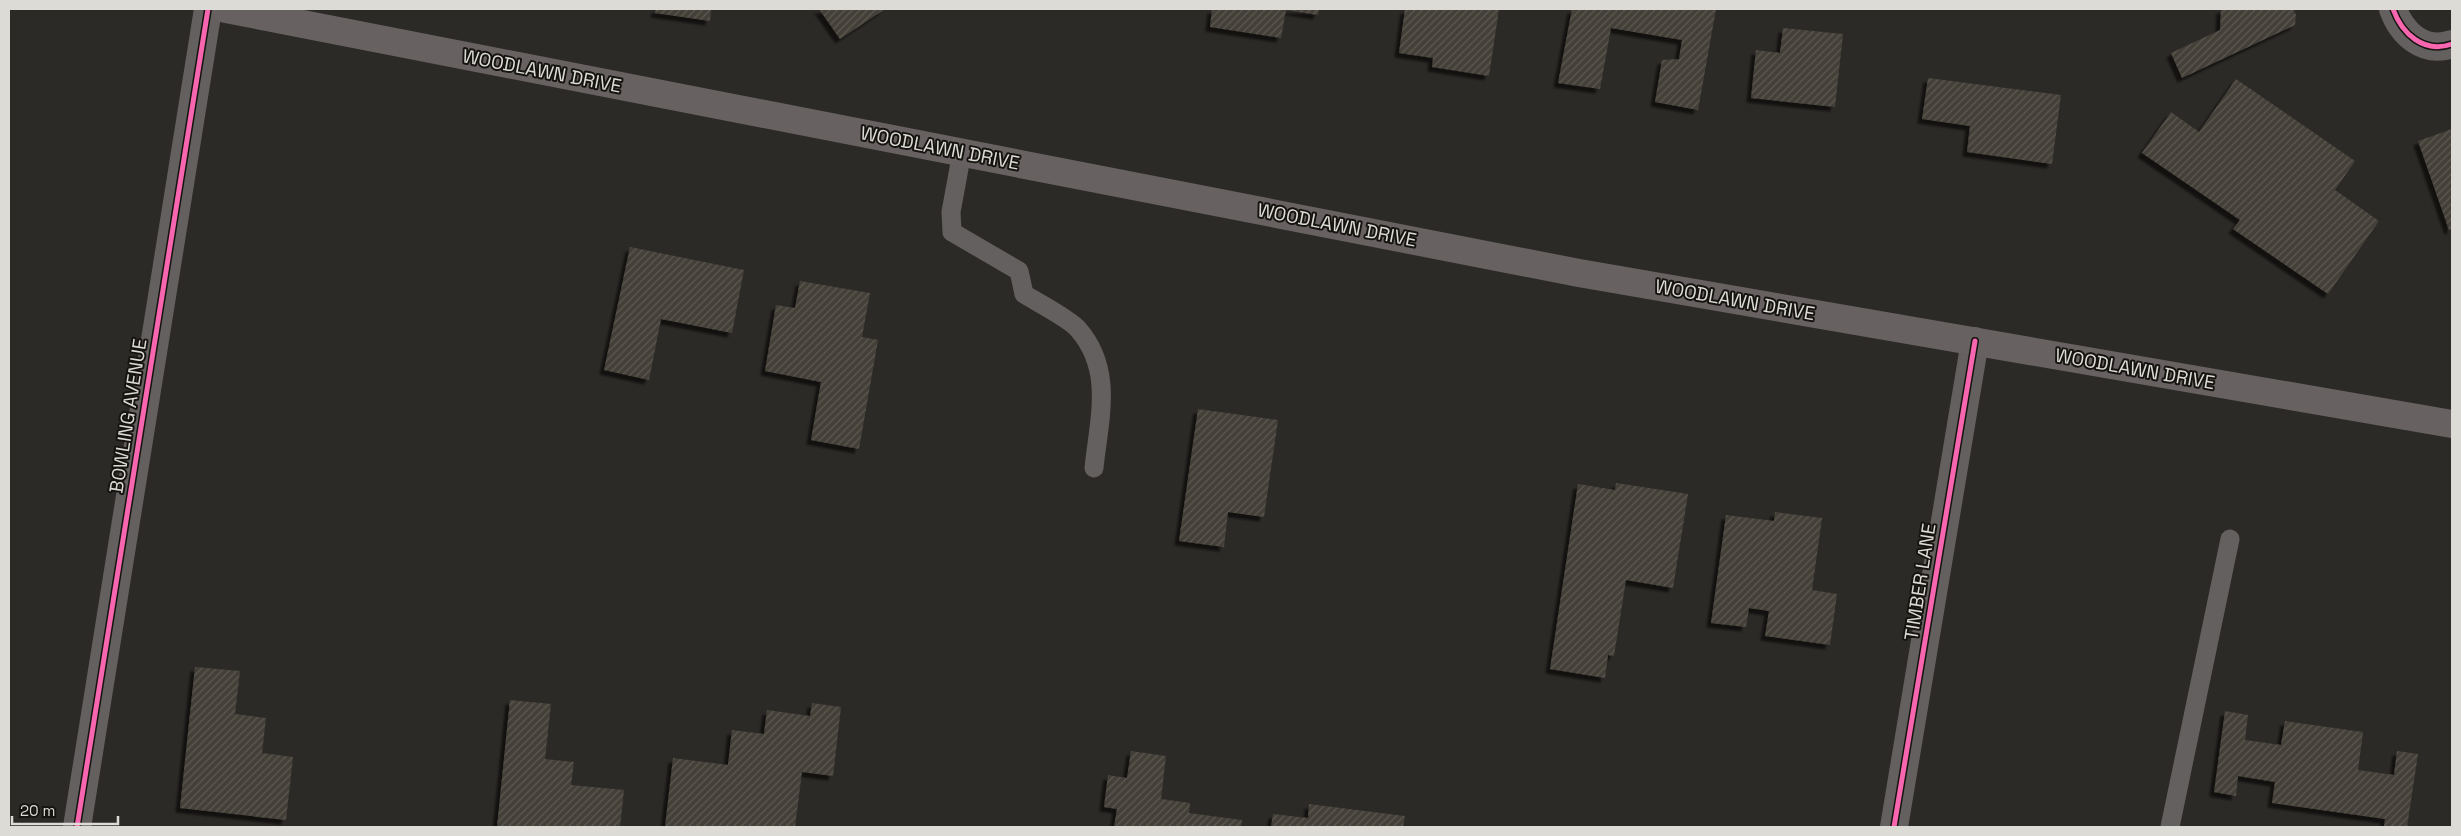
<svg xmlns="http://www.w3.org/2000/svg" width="2461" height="836" viewBox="0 0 2461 836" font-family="'Space Grotesk',sans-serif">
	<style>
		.building { fill: url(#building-hatch); filter: url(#shadow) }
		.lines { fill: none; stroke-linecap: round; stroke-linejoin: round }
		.service { stroke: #656060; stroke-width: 19 }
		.minor { stroke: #656060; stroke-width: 28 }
		.tertiary { stroke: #656060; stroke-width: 28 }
		.secondary { stroke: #686162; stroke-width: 28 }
		.cycleway-casing { stroke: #161410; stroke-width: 8 }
		.cycleway { stroke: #f766af; stroke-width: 5 }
		.labels { text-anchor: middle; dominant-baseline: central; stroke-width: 4; stroke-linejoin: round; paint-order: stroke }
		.street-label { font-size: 19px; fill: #dddbd6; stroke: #161410 }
	</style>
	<defs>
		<pattern id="building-hatch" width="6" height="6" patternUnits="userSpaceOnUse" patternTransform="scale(1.25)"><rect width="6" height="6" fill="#433f37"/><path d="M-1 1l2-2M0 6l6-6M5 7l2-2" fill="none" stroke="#5e5a53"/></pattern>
		<filter id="shadow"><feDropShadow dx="-4.5" dy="4.5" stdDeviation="1" flood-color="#0009"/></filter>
	</defs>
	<rect width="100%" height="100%" fill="#2c2a27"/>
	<path class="building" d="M656,9H711L710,21L655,13Z
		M819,9H885L840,39Z
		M1212,9H1319L1318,15L1286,10L1281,38L1210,27Z
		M1405,9H1499L1489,76L1432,67L1433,58L1399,53Z
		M1572,9H1716L1698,110L1655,102L1662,60L1679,59L1682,40L1611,28L1600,89L1558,83Z
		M2221,9H2293L2296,15L2295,25L2182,78L2171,53L2220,30Z
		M1783,28L1843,34L1835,107L1751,98L1756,50L1780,53Z
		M1928,78L2061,95L2052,164L1967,152L1970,126L1922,119Z
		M2236,79L2355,161L2335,190L2379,221L2328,294L2233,229L2240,220L2142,153L2171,112L2199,132Z
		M2452,129V229L2449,230L2418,141Z
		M630,247L744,270L732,333L661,319L649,380L604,370Z
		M800,281L870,293L862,337L878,340L859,449L811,440L821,382L765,371L776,305L795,308Z
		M1198,409L1278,420L1264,517L1228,512L1224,547L1179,541Z
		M1616,483L1688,494L1673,588L1626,580L1614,656L1608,655L1605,678L1550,669L1578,484L1615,490Z
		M1775,512L1822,518L1812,590L1837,594L1830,645L1765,636L1769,611L1749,608L1746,627L1711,623L1726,515L1774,521Z
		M195,667L240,671L235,714L266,718L262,753L293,757L286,820L180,808Z
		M510,700L551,704L545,759L574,762L571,785L624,790L620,827H497Z
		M812,703L841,707L833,776L802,772L795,827H665L673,758L728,765L732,730L764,734L767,710L810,716Z
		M2225,711L2248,715L2245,740L2281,745L2285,721L2363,732L2358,770L2394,775L2397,751L2418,754L2407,827H2384L2385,819L2272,803L2275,782L2238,776L2236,796L2214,792Z
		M1131,751L1166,756L1161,799L1190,803L1189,813L1242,820L1241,827H1114L1117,809L1104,807L1108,775L1127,778Z
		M1309,804L1405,816L1403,827H1271L1273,814L1308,818Z"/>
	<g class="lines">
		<path class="service" d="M962,152L951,212L952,232L1019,271L1024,294C1037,302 1070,319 1078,329C1114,370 1099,419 1094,468
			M2170,827L2230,539"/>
		<path class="minor" d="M2393,9C2402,34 2424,54 2452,44
			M1894,827L1975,341"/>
		<path class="tertiary" d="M77,827L208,9"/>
		<path class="secondary" d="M226,9L1579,273L2452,424"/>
		<g class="cycleway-casing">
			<path id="cycleway" d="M2393,9C2402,34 2424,54 2452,44
				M77,827L208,9
				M1894,827L1975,341"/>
		</g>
		<use href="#cycleway" class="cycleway"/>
	</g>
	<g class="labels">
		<g class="street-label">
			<text transform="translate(542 71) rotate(11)">WOODLAWN DRIVE</text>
			<text transform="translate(940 148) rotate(11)">WOODLAWN DRIVE</text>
			<text transform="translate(1337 225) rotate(11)">WOODLAWN DRIVE</text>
			<text transform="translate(1735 300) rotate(10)">WOODLAWN DRIVE</text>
			<text transform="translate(2135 369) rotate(10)">WOODLAWN DRIVE</text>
			<text transform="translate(128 416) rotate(-81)">BOWLING AVENUE</text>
			<text transform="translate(1920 582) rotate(-81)">TIMBER LANE</text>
		</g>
	</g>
	<rect width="2461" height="836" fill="none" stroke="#dddbd6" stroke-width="20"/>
	<path d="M12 816v8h106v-8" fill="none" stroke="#dddbd6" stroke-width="2.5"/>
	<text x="20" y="816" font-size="15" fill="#dddbd6" stroke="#161410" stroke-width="4" paint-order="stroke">20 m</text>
</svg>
